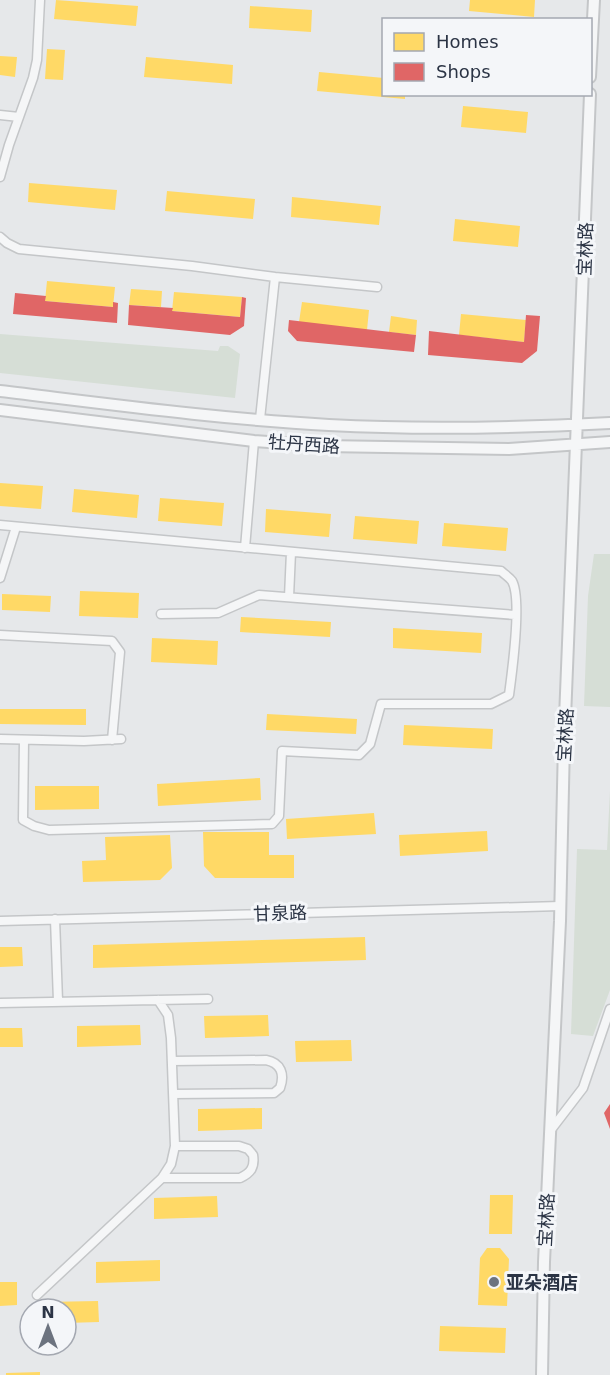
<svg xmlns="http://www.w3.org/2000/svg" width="610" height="1375" viewBox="0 0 610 1375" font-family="'DejaVu Sans','Noto Sans SC',sans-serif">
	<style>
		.green { fill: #d6ded6 }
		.homes { fill: #ffd966 }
		.shops { fill: #e06666 }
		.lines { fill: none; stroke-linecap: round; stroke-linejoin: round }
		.minor-casing { stroke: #c4c6c8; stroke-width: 11 }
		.tertiary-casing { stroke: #c4c6c8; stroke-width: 14 }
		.minor { stroke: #f5f6f7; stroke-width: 8 }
		.tertiary { stroke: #f5f6f7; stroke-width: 10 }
		.poi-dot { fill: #6c737f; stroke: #f4f6f9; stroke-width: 2 }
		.labels { text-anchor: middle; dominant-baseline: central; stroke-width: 6; stroke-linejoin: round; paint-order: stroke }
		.street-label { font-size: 18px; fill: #2b3445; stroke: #f4f6f9 }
		.poi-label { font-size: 18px; font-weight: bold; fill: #2b3445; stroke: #f4f6f9; text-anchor: start }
	</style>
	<rect width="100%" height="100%" fill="#e6e8ea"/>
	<path class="green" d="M0,334L218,351L220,346H228L240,354L235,398L0,373Z
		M594,554H610V707L584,706L588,596Z
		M610,791V990L593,1036L571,1034L577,849L607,850Z"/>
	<path class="homes" d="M56,0L138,6L136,26L54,19Z
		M470,0H535L534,17L469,11Z
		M250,6L312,10L311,32L249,28Z
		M47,49L65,50L63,80L45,79Z
		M0,56L17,57L15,77L0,75Z
		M146,57L233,65L232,84L144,77Z
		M319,72L384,78V94H405V99L317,91Z
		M463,106L528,112L526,133L461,127Z
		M29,183L117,190L115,210L28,202Z
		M167,191L255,199L253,219L165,211Z
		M292,197L381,206L379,225L291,217Z
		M455,219L520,226L518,247L453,241Z
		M47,281L115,287L113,307L45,301Z
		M131,289L162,291L161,307L129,305Z
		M174,292L242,297L240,317L172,311Z
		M302,302L369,310L367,330L299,322Z
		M461,314L526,320L524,342L459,335Z
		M391,316L417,320L416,335L389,332Z
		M0,483L43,486L41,509L0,506Z
		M74,489L139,495L137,518L72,512Z
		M160,498L224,503L222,526L158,521Z
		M266,509L331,514L329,537L265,532Z
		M355,516L419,521L417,544L353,539Z
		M444,523L508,528L506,551L442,546Z
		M80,591L139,593L138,618L79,616Z
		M2,594L51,596L50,612L2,610Z
		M241,617L331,622L330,637L240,632Z
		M393,628L482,633L481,653L393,648Z
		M152,638L218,641L217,665L151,662Z
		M0,709H86V725L0,724Z
		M267,714L357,719L356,734L266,730Z
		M404,725L493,729L492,749L403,745Z
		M260,778L261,800L158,806L157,784Z
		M35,786H99V809L35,810Z
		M374,813L376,834L287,839L286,819Z
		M487,831L488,851L400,856L399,835Z
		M203,832H269V855H294V878H215L204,866Z
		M170,835L172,868L160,880L83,882L82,861L106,860L105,837Z
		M365,937L366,960L93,968V945Z
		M0,947H22L23,966L0,967Z
		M268,1015L269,1036L205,1038L204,1016Z
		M140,1025L141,1045L77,1047V1026Z
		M0,1028H22L23,1047H0Z
		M351,1040L352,1061L296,1062L295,1041Z
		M262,1108V1129L198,1131V1109Z
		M490,1195H513L512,1234H489Z
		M217,1196L218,1217L154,1219V1198Z
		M487,1248H500L509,1259L507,1306L478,1305L480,1258Z
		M160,1260V1281L96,1283V1262Z
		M0,1282H17V1305L0,1306Z
		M98,1301L99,1322L66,1323V1309H44V1302Z
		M440,1326L506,1328L505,1353L439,1351Z
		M40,1372V1375H6V1373Z"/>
	<path class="shops" d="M15,293L46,296L45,301L113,307V302L118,303L117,323L13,314Z
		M242,297L246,298L244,326L230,335L128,325L129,305L173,308L172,311L240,317Z
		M526,315L540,316L537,351L522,363L428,355L429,331L524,342Z
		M289,320L416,335L414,352L297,341L288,331Z
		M610,1104V1129L604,1113Z"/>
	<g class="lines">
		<g class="minor-casing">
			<path id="minor" d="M0,115L19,117
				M0,177L9,145L33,78L37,60L40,0
				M0,237L7,243L19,249L192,266L275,277L377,287
				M260,419L275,277
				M0,525L501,571C504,574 509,577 512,581C522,598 512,673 509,695L491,704H381L370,744L359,755L282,751L279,816L272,824L49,830L34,826L23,820L24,740
				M245,548L254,441
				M0,578L16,527
				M289,597L291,552
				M161,614L218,613L259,595L515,615
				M0,635L112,641L120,652L112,740
				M0,739L84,741L121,739
				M55,919L58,1001
				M0,921L560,906
				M0,1003L208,999
				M172,1061L266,1060C281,1063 285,1074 280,1088L274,1093L173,1094
				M550,1131L583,1088L610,1009
				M162,1178H240C251,1173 255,1167 253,1155L248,1149L239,1146H175
				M37,1295L162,1178L171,1164L175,1146L171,1038L168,1015L158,1000"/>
		</g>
		<g class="tertiary-casing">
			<path id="tertiary" d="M590,77L594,0
				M0,391C109,404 219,419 329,425C423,430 516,428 610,423
				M0,410L254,441L324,446L509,449L610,442
				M542,1375L544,1262L560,921L564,743L590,94"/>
		</g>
		<use href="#minor" class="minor"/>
		<use href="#tertiary" class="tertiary"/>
	</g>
	<circle class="poi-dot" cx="494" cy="1282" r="6"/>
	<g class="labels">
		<g class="street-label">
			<text transform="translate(585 249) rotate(-88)">宝林路</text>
			<text transform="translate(304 444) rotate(4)">牡丹西路</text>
			<text transform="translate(565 735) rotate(-87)">宝林路</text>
			<text transform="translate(280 913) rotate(-2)">甘泉路</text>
			<text transform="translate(546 1220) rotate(-87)">宝林路</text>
		</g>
		<g class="poi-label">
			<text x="506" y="1282">亚朵酒店</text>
		</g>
	</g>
	<rect x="382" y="18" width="210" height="78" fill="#f4f6f9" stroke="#a4a8b1" stroke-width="1.5"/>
	<rect x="394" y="33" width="30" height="18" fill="#ffd966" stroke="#a4a8b1" stroke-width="1.5"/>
	<text x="436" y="48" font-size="18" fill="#2b3445">Homes</text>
	<rect x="394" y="63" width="30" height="18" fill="#e06666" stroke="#a4a8b1" stroke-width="1.5"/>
	<text x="436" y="78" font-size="18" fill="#2b3445">Shops</text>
	<g transform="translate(48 1327)"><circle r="28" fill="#f4f6f9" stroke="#a4a8b1" stroke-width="1.5"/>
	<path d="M0-4.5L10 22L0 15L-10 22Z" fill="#6c737f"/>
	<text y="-9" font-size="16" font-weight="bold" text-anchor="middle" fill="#2b3445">N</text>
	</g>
</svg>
